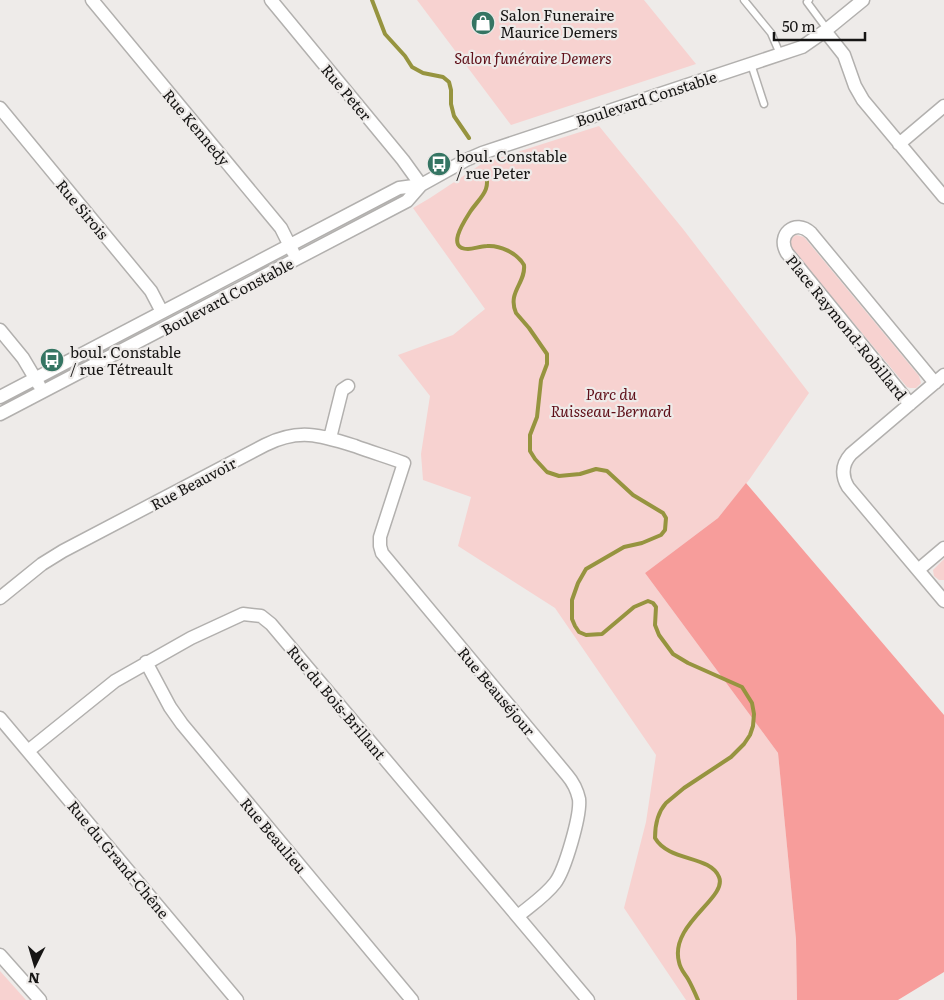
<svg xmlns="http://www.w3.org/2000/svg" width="944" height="1000" viewBox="0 0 944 1000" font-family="Literata,serif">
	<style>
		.green { fill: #f7d2d0 }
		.forest { fill: #f79d9b }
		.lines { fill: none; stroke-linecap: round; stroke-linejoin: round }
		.stream { stroke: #96943f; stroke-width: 4 }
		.lane-casing { stroke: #b2b0ae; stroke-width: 9 }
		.street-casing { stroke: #b2b0ae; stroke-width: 15 }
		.lane { stroke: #fff; stroke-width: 6 }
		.street { stroke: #fff; stroke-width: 12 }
		.labels { text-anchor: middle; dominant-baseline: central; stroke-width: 4.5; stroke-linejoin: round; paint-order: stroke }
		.poi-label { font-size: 15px; fill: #161514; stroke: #eeebe9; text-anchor: start }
		.park-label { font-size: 15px; font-style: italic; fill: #5e0f18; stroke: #eeebe9 }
		.street-label { font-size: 15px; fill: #161514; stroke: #eeebe9 }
	</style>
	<rect width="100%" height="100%" fill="#eeebe9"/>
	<path class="green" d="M417,0H644L696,64L511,125Z
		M599,126L683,229L809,393L749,480L718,518L645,573L778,753L796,939L797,1000H686L624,908L646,822L656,755L555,608L458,546L471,497L423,480L421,454L430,396L398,355L453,335L485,309L413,208L430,198L483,163Z
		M796,235L804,237L919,376L921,383L916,388H910L907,387L793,250C789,244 789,239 796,235Z
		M944,559V580H939L934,576L933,570Z
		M0,971L26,1000H0Z"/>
	<path class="forest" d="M746,483L944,715V972L898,1000H797L796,939L778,753L645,573L718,518Z"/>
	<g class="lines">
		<path class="stream" d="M372,0L385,34L405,56L412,67L423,73L443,77L449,82L451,90V104L454,116L469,138
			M485,171C492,191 480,197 470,212C465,220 445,249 468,249C474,249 480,246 487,246C500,245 517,253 524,265C526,283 507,292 516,313L529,328L547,354V364L541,380L537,417L530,435V451L535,459L547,472L559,476L580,474L596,469L607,471L633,495L663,513L666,518L665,530L661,535L642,543L624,547L586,569L578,583L572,600V619L575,626L579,632L586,635L602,634L634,607L648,601L653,603L656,607L655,625L659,635L673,654L688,663L742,687L752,703L754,714L753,726L750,735L744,744L731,757L684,788L666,803C658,812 655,825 655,838C669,862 710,855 719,877C728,898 669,924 679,962C680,969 685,974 688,979C692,986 695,993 698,1000"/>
		<g class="lane-casing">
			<path id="lane" d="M744,0L771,33L780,54
				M809,0L807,2L827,29
				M751,64L764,104"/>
		</g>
		<g class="street-casing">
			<path id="street" d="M92,0L281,228L293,252
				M271,0L403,160L421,185
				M825,31L844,55L855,86L863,100L944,197
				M0,108L151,291L162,312
				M899,144L944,106
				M0,330L23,358L39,385
				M944,375L851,454C842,464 841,475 848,487L944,601
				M0,397L399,188L421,185
				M910,404L787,253C776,235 795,218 811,233L935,383
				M0,414L407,201L421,185L466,160L482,153L802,47L825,31L863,0
				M330,438L342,390L348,386
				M918,570L944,548
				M0,598L42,564L63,551L265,445C299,428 320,435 355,446C371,452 388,457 404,463L380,537V546L382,553L567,775C573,782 577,790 579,799C581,815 565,870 555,883C545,896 530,906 518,916
				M146,662L170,707L182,724L412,1000
				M0,718L237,1000
				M28,751L115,681L191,638L243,614L261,616L271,624L588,1000
				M0,955L40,1000"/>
		</g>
		<use href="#lane" class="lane"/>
		<use href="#street" class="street"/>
	</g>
	<defs>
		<g id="shop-disc" transform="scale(1.25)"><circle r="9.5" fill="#357563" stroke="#eeebe9"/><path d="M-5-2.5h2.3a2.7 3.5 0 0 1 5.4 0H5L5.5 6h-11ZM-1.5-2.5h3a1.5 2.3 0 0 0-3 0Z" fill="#fff"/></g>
		<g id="bus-disc" transform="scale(1.25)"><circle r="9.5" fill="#357563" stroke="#eeebe9"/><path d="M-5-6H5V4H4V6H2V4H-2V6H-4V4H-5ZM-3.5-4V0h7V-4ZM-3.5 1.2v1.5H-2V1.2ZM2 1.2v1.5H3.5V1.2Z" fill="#fff"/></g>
	</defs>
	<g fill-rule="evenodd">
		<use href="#shop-disc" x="483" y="23"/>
		<use href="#bus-disc" x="439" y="164"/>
		<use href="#bus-disc" x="52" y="360"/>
	</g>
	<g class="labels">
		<g class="poi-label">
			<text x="500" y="14">Salon Funeraire<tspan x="500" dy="17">Maurice Demers</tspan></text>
			<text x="456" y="155">boul. Constable<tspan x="456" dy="17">/ rue Peter</tspan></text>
			<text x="70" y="351">boul. Constable<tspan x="70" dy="17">/ rue Tétreault</tspan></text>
		</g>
		<g class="park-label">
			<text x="533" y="57">Salon funéraire Demers</text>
			<text x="611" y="393">Parc du<tspan x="611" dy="17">Ruisseau-Bernard</tspan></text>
		</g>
		<g class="street-label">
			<text transform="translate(347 92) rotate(50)">Rue Peter</text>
			<text transform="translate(646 98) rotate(-18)">Boulevard Constable</text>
			<text transform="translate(197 127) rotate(50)">Rue Kennedy</text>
			<text transform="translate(83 209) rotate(50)">Rue Sirois</text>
			<text transform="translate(227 296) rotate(-28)">Boulevard Constable</text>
			<text transform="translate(847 327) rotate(51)">Place Raymond-Robillard</text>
			<text transform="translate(193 483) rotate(-28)">Rue Beauvoir</text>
			<text transform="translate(497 691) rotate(50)">Rue Beauséjour</text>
			<text transform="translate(337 702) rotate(50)">Rue du Bois-Brillant</text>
			<text transform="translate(274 835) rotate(50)">Rue Beaulieu</text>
			<text transform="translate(119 859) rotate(50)">Rue du Grand-Chêne</text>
		</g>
	</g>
	<g transform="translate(35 965) rotate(185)" stroke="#eeebe9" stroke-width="4" paint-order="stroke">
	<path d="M0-4L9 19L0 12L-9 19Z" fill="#161514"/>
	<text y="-8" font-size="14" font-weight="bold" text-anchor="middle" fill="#161514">N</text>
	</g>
	<path d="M774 32v8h91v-8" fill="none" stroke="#161514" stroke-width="2.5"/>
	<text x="782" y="32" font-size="15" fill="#161514" stroke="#eeebe9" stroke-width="4" paint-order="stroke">50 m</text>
</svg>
